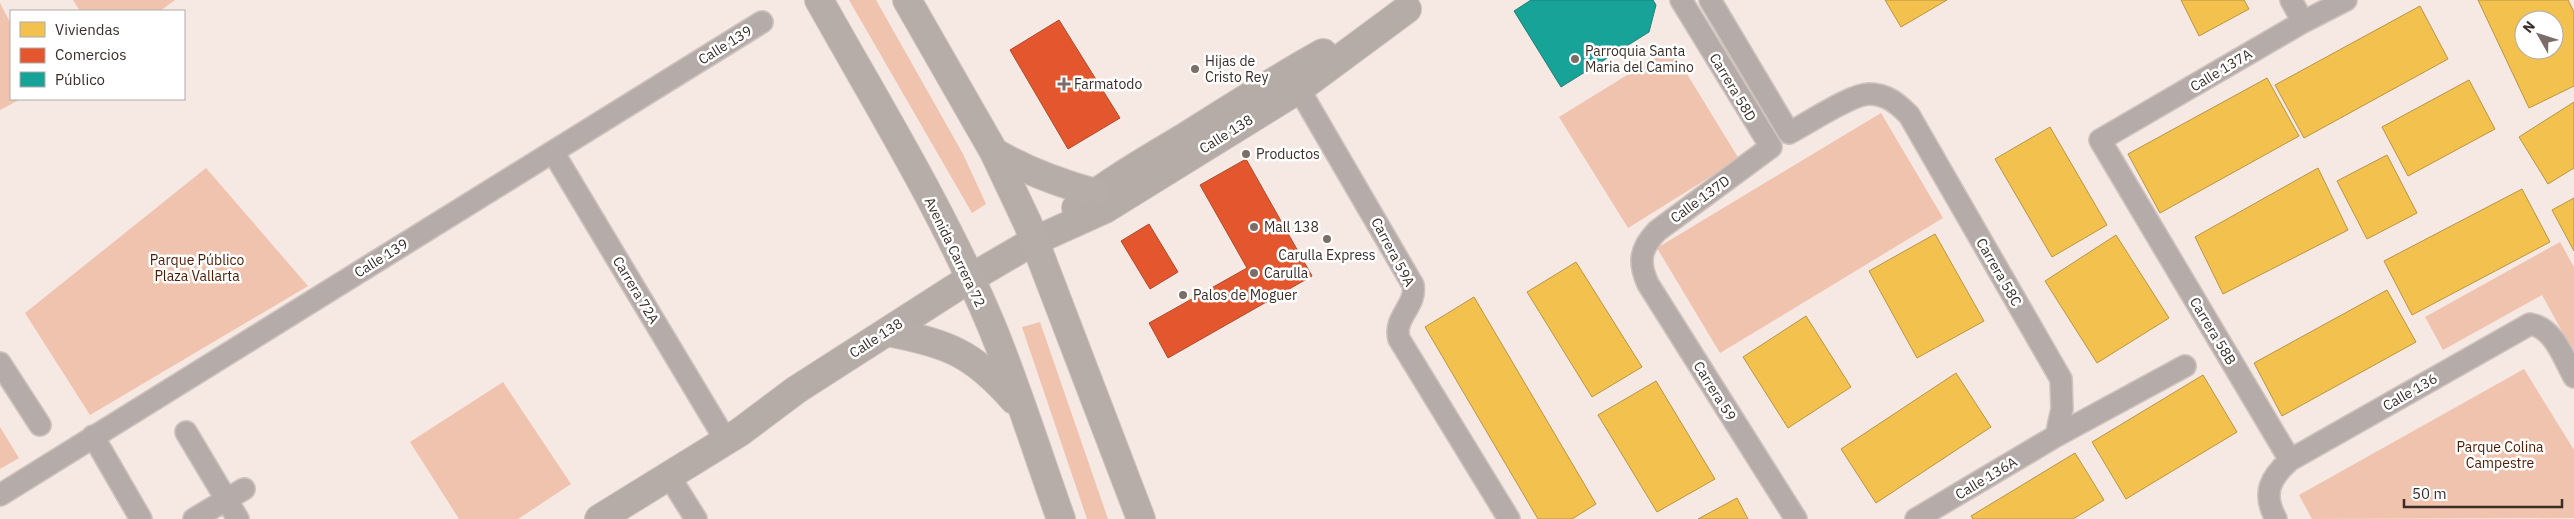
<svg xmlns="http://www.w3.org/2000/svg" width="2574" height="519" viewBox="0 0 2574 519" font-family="'IBM Plex Sans',sans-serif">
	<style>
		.green { fill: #f0c3af }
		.homes { fill: #f2c14e; stroke: #ba9543; fill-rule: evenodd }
		.shops { fill: #e4572e; stroke: #b14a2c }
		.public { fill: #17a398; stroke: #218076 }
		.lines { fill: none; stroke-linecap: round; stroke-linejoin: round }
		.minor-casing { stroke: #cfc3be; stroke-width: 24 }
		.secondary-casing { stroke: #cfc3be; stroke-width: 30 }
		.trunk-casing { stroke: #cfc3be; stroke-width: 30 }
		.minor { stroke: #b5acaa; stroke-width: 21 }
		.secondary { stroke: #b5aca7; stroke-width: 28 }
		.trunk { stroke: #b6aca8; stroke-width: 28 }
		.poi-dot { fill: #7b6e69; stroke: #fff; stroke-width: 2 }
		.labels { text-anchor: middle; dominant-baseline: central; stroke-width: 5; stroke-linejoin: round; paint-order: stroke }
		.street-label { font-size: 14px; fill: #392d28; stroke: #fff }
		.poi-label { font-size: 14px; fill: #392d28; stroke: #fff; text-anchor: start }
		.park-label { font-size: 14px; fill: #4f1b02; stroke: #fff }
	</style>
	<rect width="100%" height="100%" fill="#f6e8e2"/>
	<path class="green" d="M73,0H175L160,11H80Z
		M849,0H876L963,154L986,204L972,213Z
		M0,3L11,24V99H21L0,110Z
		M1671,48L1739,159L1628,228L1559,117Z
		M1881,113L1943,218L1720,353L1657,248Z
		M206,168L308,286L90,415L25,313Z
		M2560,242L2574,267V353L2542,295L2443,350L2425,317Z
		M1040,322L1108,519H1087L1022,327Z
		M2524,369L2574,450V518L2312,519L2299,495Z
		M503,382L571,484L518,519H459L410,442Z
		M0,427L19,458L0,469Z"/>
	<path class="homes" d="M1885,0H1947L1901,27Z
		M2181,0H2244L2249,9L2199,36Z
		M2478,0H2568L2574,12V86L2529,108ZM2524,20H2554V50H2524Z
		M2420,6L2448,59L2304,138L2275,85Z
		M2267,78L2299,136L2160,213L2128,154Z
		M2469,80L2495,129L2408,176L2382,127Z
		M2574,102V168L2548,184L2519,137Z
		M2050,127L2107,225L2052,257L1995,159Z
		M2387,155L2417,213L2367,239L2337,181Z
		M2318,168L2348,230L2223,294L2195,237Z
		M2522,189L2550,242L2412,315L2384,261Z
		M2574,198V251L2552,210Z
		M1935,234L1984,321L1917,358L1869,271Z
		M2116,235L2169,318L2097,363L2045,281Z
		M1576,262L1642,367L1592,397L1527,292Z
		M2387,290L2416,342L2282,416L2254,363Z
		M1474,297L1596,504L1572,519H1538L1425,327Z
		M1806,316L1851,387L1788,428L1743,357Z
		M1956,373L1991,427L1876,503L1841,449Z
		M2203,375L2237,432L2126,499L2092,442Z
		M1656,381L1715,479L1657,512L1598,415Z
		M2075,453L2104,500L2073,519H1973L1971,516Z
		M1737,498L1748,519H1698Z"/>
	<path class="shops" d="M1059,20L1120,118L1068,149L1010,50Z
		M1246,159L1312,276L1168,358L1149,323L1247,268L1200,185Z
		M1149,224L1178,272L1150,289L1121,241Z"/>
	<path class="public" d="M1531,0H1653L1656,5L1649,32L1561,87L1514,11Z"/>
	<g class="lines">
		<g class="minor-casing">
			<path id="minor" d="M1681,0L1771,147L1657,231C1640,249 1638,262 1648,284L1796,519
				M1710,0L1789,133C1807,124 1851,94 1869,94C1887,94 1898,104 1909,115L2061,379L2062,409L2056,436
				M2291,0L2303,22
				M1299,89L1413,285C1417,306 1393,317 1399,339L1509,519
				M553,152L719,429
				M0,363L40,425
				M186,432L238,519
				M93,436L141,519
				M2290,460L2100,140L2303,22L2346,0
				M669,476L696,519
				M0,495L762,22
				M194,519L244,489
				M1916,519L2056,436L2185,366
				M2276,519C2262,493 2270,478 2290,460L2530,324C2554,328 2563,357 2574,377"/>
		</g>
		<g class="secondary-casing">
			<path id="secondary" d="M1076,208C1110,181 1148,159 1185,137C1231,108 1276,79 1323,53
				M599,519L740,432L796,390L969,279L1034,241L1105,209L1299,89L1407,9"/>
		</g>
		<g class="trunk-casing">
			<path id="trunk" d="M819,0C879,107 945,214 992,327C1018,390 1038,455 1061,519
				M907,0L994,152L1028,224L1141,519
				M994,152C1026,171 1059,183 1095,193
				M887,332C947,343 973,353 1014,400"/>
		</g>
		<use href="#minor" class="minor"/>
		<use href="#secondary" class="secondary"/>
		<use href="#trunk" class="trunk"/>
	</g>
	<g class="poi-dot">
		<circle cx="1575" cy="59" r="5"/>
		<circle cx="1195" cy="69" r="5"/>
		<path d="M1061.5 76.5h5v5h5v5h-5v5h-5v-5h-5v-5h5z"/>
		<circle cx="1246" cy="154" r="5"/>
		<circle cx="1254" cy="227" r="5"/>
		<circle cx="1327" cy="239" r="5"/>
		<circle cx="1254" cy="273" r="5"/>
		<circle cx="1183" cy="295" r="5"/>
	</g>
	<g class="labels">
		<g class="street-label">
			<text transform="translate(725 45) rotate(-32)">Calle 139</text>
			<text transform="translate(2221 70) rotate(-31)">Calle 137A</text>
			<text transform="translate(1733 87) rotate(59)">Carrera 58D</text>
			<text transform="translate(1226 134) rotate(-32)">Calle 138</text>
			<text transform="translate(1700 199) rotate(-36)">Calle 137D</text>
			<text transform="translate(955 252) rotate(64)">Avenida Carrera 72</text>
			<text transform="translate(1393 252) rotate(62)">Carrera 59A</text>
			<text transform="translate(381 258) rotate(-32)">Calle 139</text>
			<text transform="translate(1999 272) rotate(60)">Carrera 58C</text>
			<text transform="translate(636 290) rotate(59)">Carrera 72A</text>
			<text transform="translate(2213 331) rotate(59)">Carrera 58B</text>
			<text transform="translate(876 338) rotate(-33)">Calle 138</text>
			<text transform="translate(1715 391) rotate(58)">Carrera 59</text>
			<text transform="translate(2410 392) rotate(-30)">Calle 136</text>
			<text transform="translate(1986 478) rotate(-31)">Calle 136A</text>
		</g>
		<g class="poi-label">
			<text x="1585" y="51">Parroquia Santa<tspan x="1585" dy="16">Maria del Camino</tspan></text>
			<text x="1205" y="61">Hijas de<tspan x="1205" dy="16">Cristo Rey</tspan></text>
			<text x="1074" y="84">Farmatodo</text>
			<text x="1256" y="154">Productos</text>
			<text x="1264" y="227">Mall 138</text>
			<text x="1327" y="255" text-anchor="middle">Carulla Express</text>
			<text x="1264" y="273">Carulla</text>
			<text x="1193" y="295">Palos de Moguer</text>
		</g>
		<g class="park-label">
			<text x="197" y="260">Parque Público<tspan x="197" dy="16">Plaza Vallarta</tspan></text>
			<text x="2500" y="447">Parque Colina<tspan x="2500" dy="16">Campestre</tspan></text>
		</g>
	</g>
	<rect x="10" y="10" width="175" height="90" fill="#ffffff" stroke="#b0aba9"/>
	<rect x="20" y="22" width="25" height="15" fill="#f2c14e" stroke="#b0aba9"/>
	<text x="55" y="35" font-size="15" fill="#392d28">Viviendas</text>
	<rect x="20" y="48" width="25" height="15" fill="#e4572e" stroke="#b0aba9"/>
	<text x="55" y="60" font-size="15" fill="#392d28">Comercios</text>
	<rect x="20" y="72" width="25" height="15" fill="#17a398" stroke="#b0aba9"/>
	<text x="55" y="85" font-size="15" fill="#392d28">Público</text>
	<g transform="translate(2539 35) rotate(309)"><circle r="24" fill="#ffffff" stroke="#b0aba9"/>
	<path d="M0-4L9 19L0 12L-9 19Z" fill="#7b6e69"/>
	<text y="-8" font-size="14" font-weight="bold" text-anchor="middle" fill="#392d28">N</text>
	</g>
	<path d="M2404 499v8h158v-8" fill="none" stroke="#392d28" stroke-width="2.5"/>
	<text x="2412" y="499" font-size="15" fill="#392d28" stroke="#ffffff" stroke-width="4" paint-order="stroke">50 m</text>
</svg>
